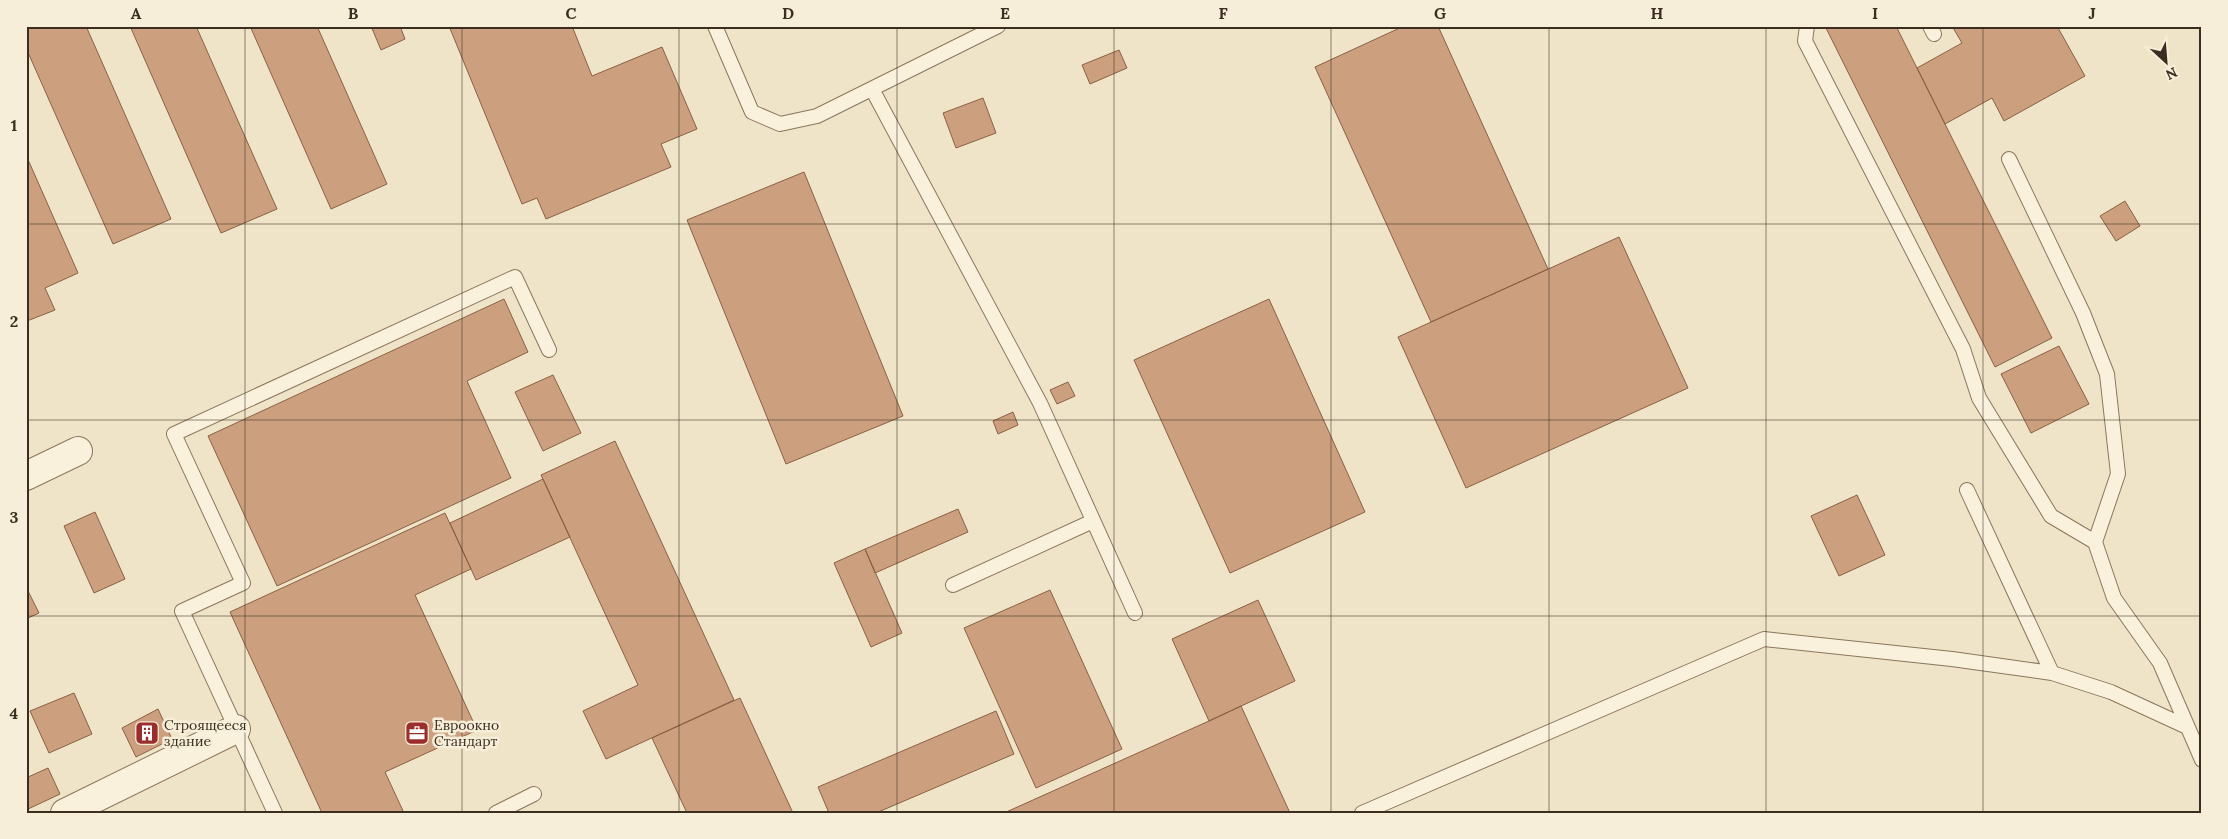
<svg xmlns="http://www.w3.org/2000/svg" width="2228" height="839" viewBox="0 0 2228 839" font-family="Lora,serif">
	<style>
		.building { fill: #cca07f; stroke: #8a6043 }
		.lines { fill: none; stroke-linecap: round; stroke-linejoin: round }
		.service-casing { stroke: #8b765d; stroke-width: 16 }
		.minor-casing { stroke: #8b765d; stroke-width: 30 }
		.service { stroke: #f9f1dc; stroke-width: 14 }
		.minor { stroke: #f9f1dc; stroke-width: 28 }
		.grid { fill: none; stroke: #3b2e21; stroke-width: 1; stroke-opacity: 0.55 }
		.labels { text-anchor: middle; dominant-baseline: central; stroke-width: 5; stroke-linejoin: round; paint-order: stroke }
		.poi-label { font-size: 14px; fill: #3b2e21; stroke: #f6eed8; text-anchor: start }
		.neatline { fill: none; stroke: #3b2e21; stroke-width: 2 }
		.grid-label { font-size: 16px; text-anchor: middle; font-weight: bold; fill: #3b2e21 }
	</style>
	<rect width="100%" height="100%" fill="#efe4c8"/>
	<path class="building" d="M26,26H86L171,219L113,244L26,48Z
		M130,26H196L277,209L221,233Z
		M250,26H317L387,184L331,209Z
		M371,26H400L405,39L381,50Z
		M449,26H572L592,76L662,47L697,129L661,144L671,167L546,219L537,198L522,204Z
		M1404,26H1438L1548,269L1431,322L1315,67Z
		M1825,26H1896L2052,338L1995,367Z
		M1952,26H2057L2085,76L2004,121L1992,98L1945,124L1917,68L1962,43Z
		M1119,50L1127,68L1090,84L1082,65Z
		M983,98L996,133L956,148L943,113Z
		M26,155L78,273L45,288L55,310L27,321Z
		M804,172L903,416L786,464L687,220Z
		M2125,201L2140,226L2116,241L2100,216Z
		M1619,237L1688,388L1466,488L1398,337Z
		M504,299L528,352L467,381L511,478L277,586L208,436Z
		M1269,299L1365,512L1230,573L1134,360Z
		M2059,346L2089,404L2031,433L2001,374Z
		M553,375L581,433L543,451L515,392Z
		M1068,382L1075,396L1057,404L1050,390Z
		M1013,412L1018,425L998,434L993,421Z
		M615,441L734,700L606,759L583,711L638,685L541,475Z
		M543,479L570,537L476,580L450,523Z
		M1857,495L1885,555L1839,576L1811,516Z
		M958,509L968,532L875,573L865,549Z
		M95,512L125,579L94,593L64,526Z
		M445,513L471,569L415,595L477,730L385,772L404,813H322L230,612Z
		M865,549L902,633L871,647L834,563Z
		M26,587L39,613L26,619Z
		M1050,590L1122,749L1036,788L964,628Z
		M1258,600L1295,681L1209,721L1172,639Z
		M74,693L92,734L49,753L30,711Z
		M740,698L793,813H687L652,738Z
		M1241,706L1290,813H1004L1209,721Z
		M158,709L172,739L136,757L122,728Z
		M996,711L1014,754L876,813H829L818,787Z
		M48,768L60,794L26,810V778Z"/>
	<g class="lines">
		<g class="service-casing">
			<path id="service" d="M715,26L752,112L780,124L817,116L998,26
				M1807,26L1805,41L1963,349L1979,398L2051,516L2095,542
				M1930,26L1934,34
				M872,89L1040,403L1135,613
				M2009,159L2083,313L2107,374L2118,474L2095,542L2114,598L2160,663L2202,760
				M1967,490L2052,673
				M953,585L1093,521
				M275,813L182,611L243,583L174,434L515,277L549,350
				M496,813L534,794
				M1362,813L1764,639L1952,659L2052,673L2111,692L2187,727"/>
		</g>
		<g class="minor-casing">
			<path id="minor" d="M26,476L78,451
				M65,813L236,729"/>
		</g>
		<use href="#service" class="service"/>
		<use href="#minor" class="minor"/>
	</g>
	<path class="grid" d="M245,26V813M462,26V813M679,26V813M897,26V813M1114,26V813M1331,26V813M1549,26V813M1766,26V813M1983,26V813M26,224H2202M26,420H2202M26,616H2202"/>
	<defs>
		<g id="building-square" transform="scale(1.25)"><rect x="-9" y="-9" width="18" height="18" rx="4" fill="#9a2e2d" stroke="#f6eed8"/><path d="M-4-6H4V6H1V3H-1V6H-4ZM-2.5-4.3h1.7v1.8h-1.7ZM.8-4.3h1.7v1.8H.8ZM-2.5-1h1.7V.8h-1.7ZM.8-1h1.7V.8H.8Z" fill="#fff"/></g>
		<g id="office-square" transform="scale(1.25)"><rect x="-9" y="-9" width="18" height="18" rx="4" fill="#9a2e2d" stroke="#f6eed8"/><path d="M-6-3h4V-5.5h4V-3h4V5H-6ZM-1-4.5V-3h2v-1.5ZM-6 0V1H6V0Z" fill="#fff"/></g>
	</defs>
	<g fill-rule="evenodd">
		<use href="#building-square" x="147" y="733"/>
		<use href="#office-square" x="417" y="733"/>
	</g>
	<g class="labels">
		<g class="poi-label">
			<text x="164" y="725">Строящееся<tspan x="164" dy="16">здание</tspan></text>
			<text x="434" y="725">Евроокно<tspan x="434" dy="16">Стандарт</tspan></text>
		</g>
	</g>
	<rect width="2228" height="839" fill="none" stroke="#f6eed8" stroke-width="55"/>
	<g transform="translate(2166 62) rotate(154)" stroke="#f6eed8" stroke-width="4" paint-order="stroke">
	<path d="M0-4L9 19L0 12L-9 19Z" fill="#3b2e21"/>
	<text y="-8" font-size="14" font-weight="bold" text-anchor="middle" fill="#3b2e21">N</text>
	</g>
	<rect x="28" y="28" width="2172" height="784" class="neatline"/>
	<g class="grid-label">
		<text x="136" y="19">A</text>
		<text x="353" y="19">B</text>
		<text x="571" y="19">C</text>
		<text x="788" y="19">D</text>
		<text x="1005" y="19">E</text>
		<text x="1223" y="19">F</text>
		<text x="1440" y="19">G</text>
		<text x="1657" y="19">H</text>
		<text x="1875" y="19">I</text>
		<text x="2092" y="19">J</text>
		<text x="14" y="131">1</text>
		<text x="14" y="327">2</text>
		<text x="14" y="523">3</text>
		<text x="14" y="719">4</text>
	</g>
</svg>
